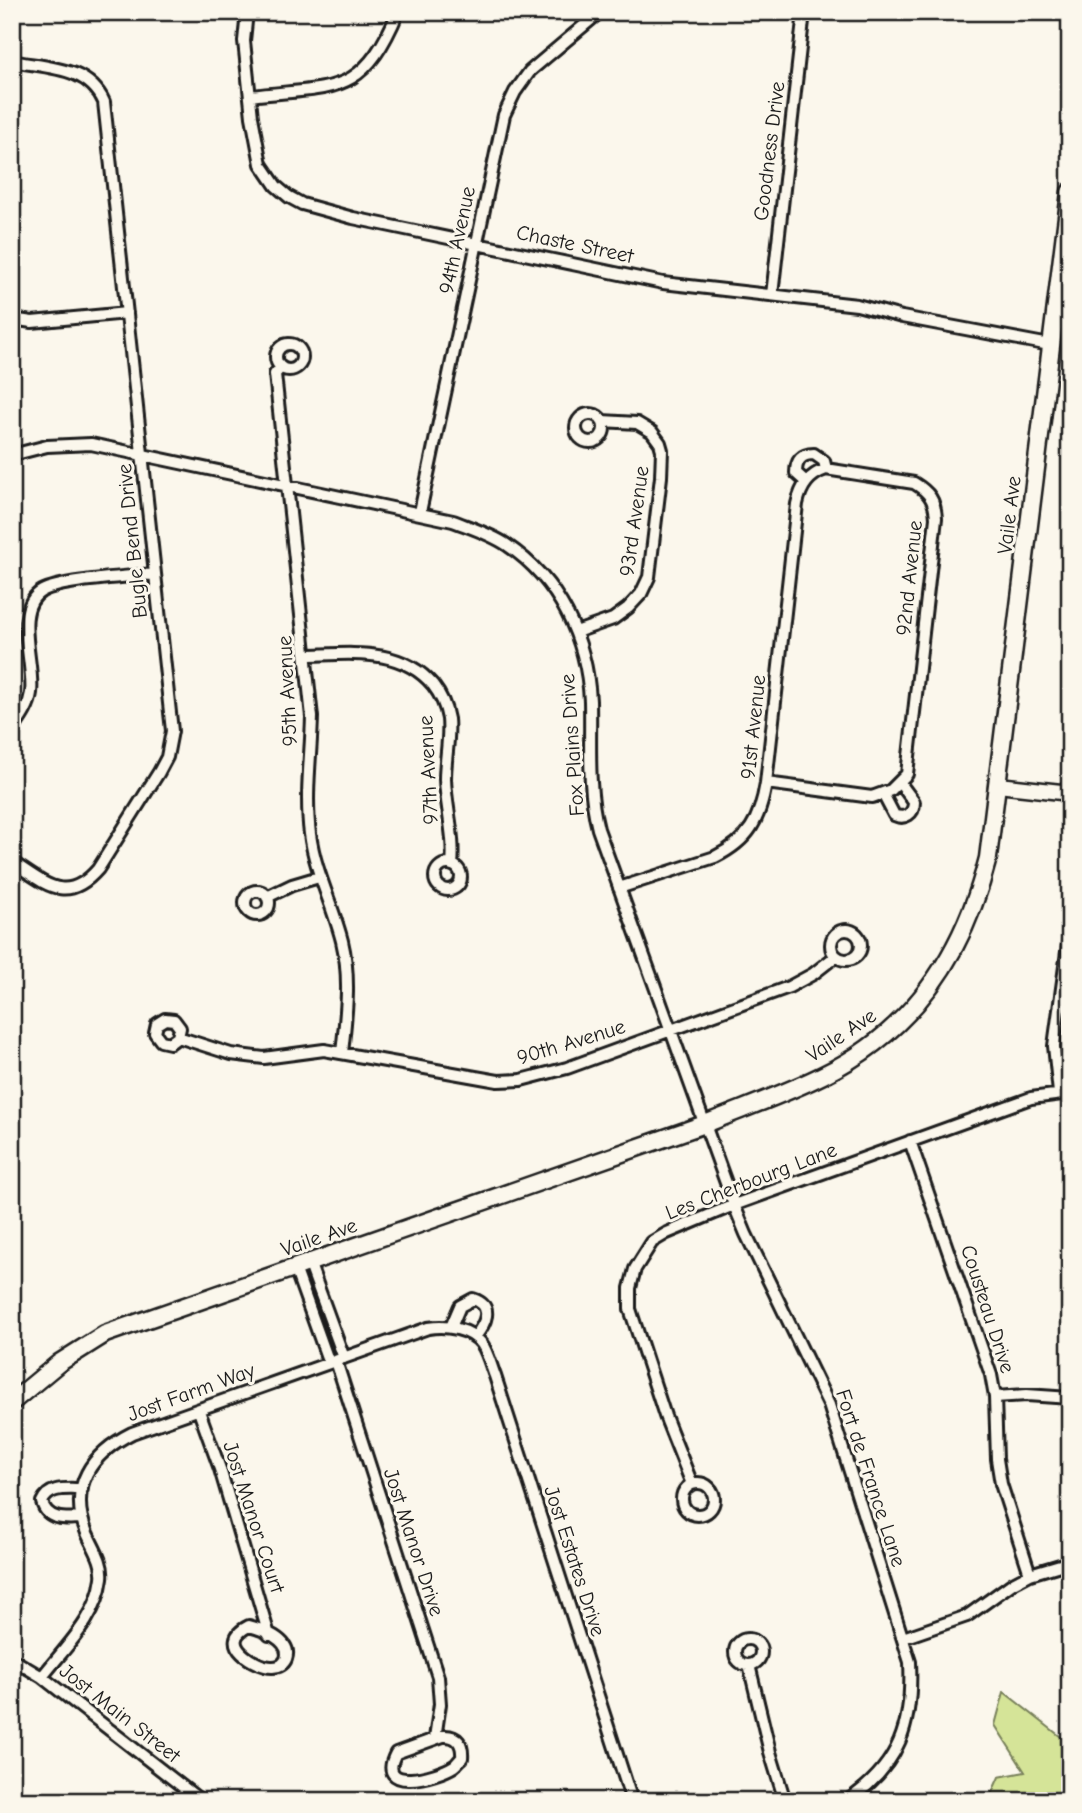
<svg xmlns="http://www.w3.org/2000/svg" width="1082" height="1813" viewBox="0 0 1082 1813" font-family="'Comic Neue',sans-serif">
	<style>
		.green { fill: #d5e498; stroke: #78805a; stroke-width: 2 }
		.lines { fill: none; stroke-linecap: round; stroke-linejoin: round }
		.minor-casing { stroke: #1c1c1c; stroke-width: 16 }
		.tertiary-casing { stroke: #1c1c1c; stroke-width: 19 }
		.secondary-casing { stroke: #1c1c1c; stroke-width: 21 }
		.minor { stroke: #fbf7ec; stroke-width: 10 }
		.tertiary { stroke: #fbf7ec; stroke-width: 14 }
		.secondary { stroke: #fbf7ec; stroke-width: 16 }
		.labels { text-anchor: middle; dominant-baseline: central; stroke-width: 6; stroke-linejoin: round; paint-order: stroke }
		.street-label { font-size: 21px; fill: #1c1c1c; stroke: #fbf7ec }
	</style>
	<rect width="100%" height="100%" fill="#fbf7ec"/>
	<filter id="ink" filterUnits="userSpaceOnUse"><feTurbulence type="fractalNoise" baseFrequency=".0143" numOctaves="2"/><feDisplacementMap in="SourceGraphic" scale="14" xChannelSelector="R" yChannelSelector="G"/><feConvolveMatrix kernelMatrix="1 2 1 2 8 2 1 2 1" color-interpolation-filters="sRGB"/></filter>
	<g filter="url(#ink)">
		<path class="green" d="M1004,1692L1070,1744V1797L1067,1794L1017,1801H988L999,1777L1025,1772L995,1725Z"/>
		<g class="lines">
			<g class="minor-casing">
				<path id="minor" d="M247,12L244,41L252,117L261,164L276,186L289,197L302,204L353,218L663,283L857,305L902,317L1050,345
					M12,61C46,68 88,66 104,102L172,731L167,757L159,772L98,869C66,906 45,883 12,862
					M251,96C334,86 362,98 398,12
					M772,295L804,12
					M12,319L32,322L127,313
					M1053,324L1070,326
					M276 357a13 13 0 1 1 26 0a13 13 0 1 1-26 0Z
					M281,367L275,374L312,717C311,756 305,794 310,834C315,872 333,905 342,941C351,978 346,1015 342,1053
					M576 428a14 14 0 1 1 28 0a14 14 0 1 1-28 0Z
					M12,455L47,446L91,444L453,521C471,528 491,534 507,545C559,580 587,639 590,701C591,744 587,786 598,829L734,1205L746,1234L829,1405L910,1662C913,1724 900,1765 847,1801
					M806,482L796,473C796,461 801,454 814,454L824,461L826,469
					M420,512L504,115L515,92L530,71L600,12
					M576,632L613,619L628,608L641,594L649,577L661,477L662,450L660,443L652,432L637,423L602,421
					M307,655C352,654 401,647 433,685C440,694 446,707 448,719C450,739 445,759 445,779C446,808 455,836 452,865
					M12,731C20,719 29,708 31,693C35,664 12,608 42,591C62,580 128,577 154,574
					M883,794L894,815C905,820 914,814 914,802L900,783
					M435 877a13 13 0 1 1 26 0a13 13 0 1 1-26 0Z
					M619,888L715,857C749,840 760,820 766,783L797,504C801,486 809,475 826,469L914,483C929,492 935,500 936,518L907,774L891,790L872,797L766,783
					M245 903a12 12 0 1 1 24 0a12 12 0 1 1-24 0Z
					M267,897L292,885L319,877
					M831 945a15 15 0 1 1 30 0a15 15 0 1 1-30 0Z
					M178,1037L180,1028L174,1020L165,1019L157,1024L155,1033L161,1041L170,1043L178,1037L231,1054L264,1058L324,1050L498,1081L521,1080L567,1068L789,987L813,974L836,956
					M1059,1093L1054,1046L1070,930
					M910,1141L991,1375L995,1397L997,1459L1001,1484L1030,1574
					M309,1262L344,1358
					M295,1268L329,1363
					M451,1327L460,1306L473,1299C495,1306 485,1324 475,1337
					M336,1361L438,1677L440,1704L435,1738
					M995,1397L1027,1395L1070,1398
					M199,1411L220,1469L269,1635
					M682 1499a16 16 0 1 1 32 0a16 16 0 1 1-32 0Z
					M692,1484L665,1416L630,1309V1288L635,1269L652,1242L667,1233L734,1205L1031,1098L1070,1093
					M82,1489C66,1489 49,1486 42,1502C47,1521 66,1519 82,1518
					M249,1626C261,1629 293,1640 286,1659C284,1664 279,1667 273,1667C257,1668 214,1643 249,1626Z
					M903,1638L967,1616L1013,1583L1030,1574L1070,1562
					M735 1652a13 13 0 1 1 26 0a13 13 0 1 1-26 0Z
					M12,1659L42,1677L201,1801
					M749,1665L770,1752L785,1801
					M42,1677C66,1646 97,1618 102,1578C104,1562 93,1547 87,1533C67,1487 92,1453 132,1433L428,1328C445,1325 470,1328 482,1344C488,1353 491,1366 495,1376L632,1801
					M443,1736C458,1735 463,1744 462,1758C459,1760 457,1764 454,1766C437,1777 374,1794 396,1753Z"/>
			</g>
			<g class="tertiary-casing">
				<path id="tertiary" d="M998,785L1070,793"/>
			</g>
			<g class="secondary-casing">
				<path id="secondary" d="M12,1402L59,1363L105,1334L705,1124C744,1108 785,1094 823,1075C913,1031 964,953 988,858L1070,192"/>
			</g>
			<use href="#minor" class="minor"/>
			<use href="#tertiary" class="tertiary"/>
			<use href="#secondary" class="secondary"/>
		</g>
	</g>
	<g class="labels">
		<g class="street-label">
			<text transform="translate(769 151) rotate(-83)">Goodness Drive</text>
			<text transform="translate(457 240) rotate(-78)">94th Avenue</text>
			<text transform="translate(575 244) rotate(12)">Chaste Street</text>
			<text transform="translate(1009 515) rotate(-83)">Vaile Ave</text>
			<text transform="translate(634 521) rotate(-82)">93rd Avenue</text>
			<text transform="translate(132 541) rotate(-96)">Bugle Bend Drive</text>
			<text transform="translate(909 578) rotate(-84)">92nd Avenue</text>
			<text transform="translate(287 691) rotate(-93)">95th Avenue</text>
			<text transform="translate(753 727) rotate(-84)">91st Avenue</text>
			<text transform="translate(572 745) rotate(-94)">Fox Plains Drive</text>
			<text transform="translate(428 770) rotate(-93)">97th Avenue</text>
			<text transform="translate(841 1035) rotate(-34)">Vaile Ave</text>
			<text transform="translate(571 1042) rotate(-17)">90th Avenue</text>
			<text transform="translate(751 1181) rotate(-21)">Les Cherbourg Lane</text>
			<text transform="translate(319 1237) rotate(-19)">Vaile Ave</text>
			<text transform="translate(988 1309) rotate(72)">Cousteau Drive</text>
			<text transform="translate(191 1392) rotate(-20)">Jost Farm Way</text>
			<text transform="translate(871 1478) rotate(72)">Fort de France Lane</text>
			<text transform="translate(254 1517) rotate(72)">Jost Manor Court</text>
			<text transform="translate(414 1542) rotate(72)">Jost Manor Drive</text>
			<text transform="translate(575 1561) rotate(72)">Jost Estates Drive</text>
			<text transform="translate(120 1713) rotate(38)">Jost Main Street</text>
		</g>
	</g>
	<rect width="1082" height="1813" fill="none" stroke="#fbf7ec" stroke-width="42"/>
	<rect x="21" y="21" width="1040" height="1771" fill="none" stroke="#1c1c1c" stroke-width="2.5" filter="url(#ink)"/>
</svg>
